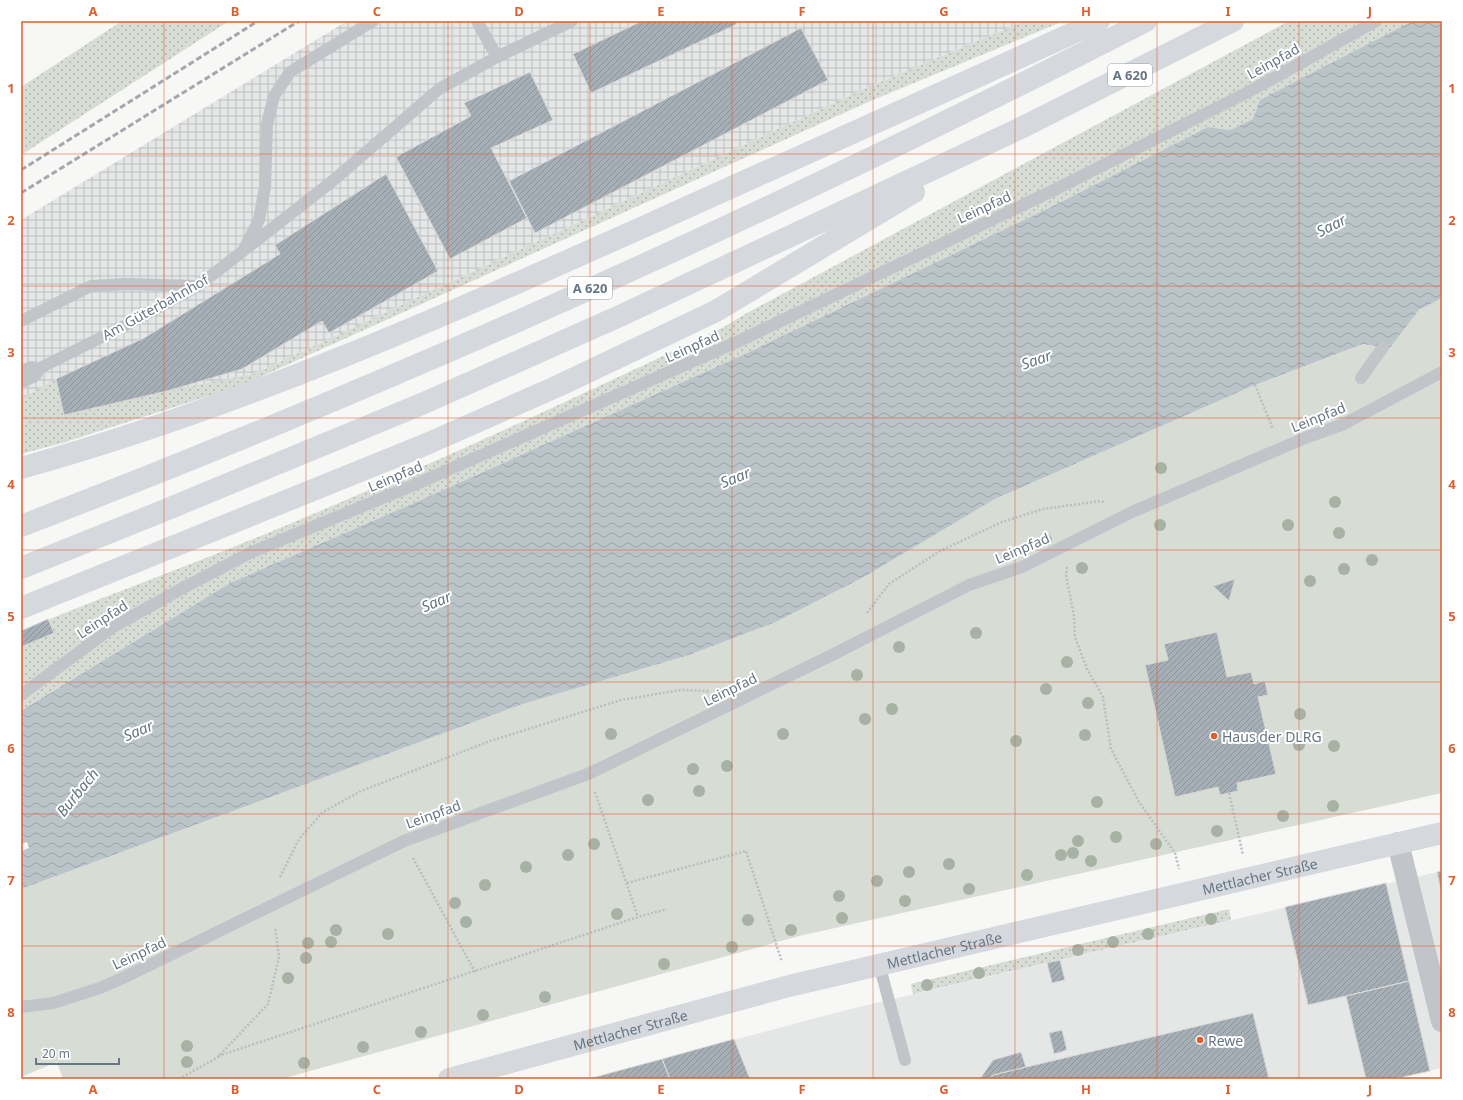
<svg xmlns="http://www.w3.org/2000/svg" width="1463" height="1100" viewBox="0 0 1463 1100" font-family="'Noto Sans',sans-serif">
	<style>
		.built { fill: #e5e6e6 }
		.industrial { fill: url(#industrial-grid) }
		.grass { fill: url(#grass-dots) }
		.park { fill: #d7dcd4 }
		.water { fill: url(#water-waves) }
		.building { fill: url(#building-hatch); stroke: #d9d9d7 }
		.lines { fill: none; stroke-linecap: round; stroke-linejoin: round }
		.path { stroke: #bbbdc0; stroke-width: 2.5; stroke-dasharray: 2 2; stroke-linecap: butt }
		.lane { stroke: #c1c4c8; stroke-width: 12 }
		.street { stroke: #c1c4c8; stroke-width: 22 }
		.secondary { stroke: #d5d9dd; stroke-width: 22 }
		.highway { stroke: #d5d9dd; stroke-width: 22 }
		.rail { stroke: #a2a8ae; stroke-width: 3; stroke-dasharray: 6 3; stroke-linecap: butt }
		.tree { fill: #a7b1a4 }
		.grid { fill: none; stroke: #dd5f2f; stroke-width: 1; stroke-opacity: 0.55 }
		.poi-dot { fill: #dd5f2f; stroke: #fff; stroke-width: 1.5 }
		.labels { text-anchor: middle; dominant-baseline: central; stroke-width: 4; stroke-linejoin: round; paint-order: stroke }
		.shield { fill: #fff; stroke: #959faa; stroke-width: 1 }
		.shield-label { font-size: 13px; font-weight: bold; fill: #677685 }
		.street-label { font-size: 14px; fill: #677685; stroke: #fff }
		.poi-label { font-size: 14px; fill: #677685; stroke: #fff; text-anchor: start }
		.water-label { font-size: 15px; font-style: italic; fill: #637780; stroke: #fff }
		.neatline { fill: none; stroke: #dd5f2f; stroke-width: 1.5 }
		.grid-label { font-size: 13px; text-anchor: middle; font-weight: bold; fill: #dd5f2f }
	</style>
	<defs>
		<pattern id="industrial-grid" width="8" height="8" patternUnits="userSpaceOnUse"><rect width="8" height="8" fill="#e5e6e6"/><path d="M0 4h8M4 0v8" fill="none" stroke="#bdbfc0"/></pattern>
		<pattern id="grass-dots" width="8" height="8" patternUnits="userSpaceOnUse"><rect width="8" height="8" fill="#d7dcd4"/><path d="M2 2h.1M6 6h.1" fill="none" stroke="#b2b7b2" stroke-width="1.8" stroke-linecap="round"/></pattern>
		<pattern id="water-waves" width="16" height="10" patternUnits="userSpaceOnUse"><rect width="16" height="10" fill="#bac4c9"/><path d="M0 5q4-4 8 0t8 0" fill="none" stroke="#9ba4a9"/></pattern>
		<pattern id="building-hatch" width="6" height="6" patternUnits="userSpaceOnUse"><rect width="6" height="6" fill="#a7afb6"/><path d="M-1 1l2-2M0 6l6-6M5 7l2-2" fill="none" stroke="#8c939a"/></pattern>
	</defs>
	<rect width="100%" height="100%" fill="#f7f7f5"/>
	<path class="built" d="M1442,871V1068L1394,1079H588L846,1010Z"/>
	<path class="industrial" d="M347,21H1025L866,88L254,374L21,454V220Z"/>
	<path class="grass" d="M122,21H229L21,155V87Z
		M1025,21H1064L868,102L240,386L62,443L21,454V399L56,379L64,414L167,391L254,374L866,88Z
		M1289,21H1413L1253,119L1230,130L1208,127L1055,205L745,354L421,500L230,583L21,711V631C92,601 164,575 236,546C401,479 563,404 724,327L747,313Z
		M1229,909L1231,920L913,994L911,984Z"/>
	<path class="park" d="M1442,298V793L799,936L281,1079H63L57,1062L21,1077V889L523,704L689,655L776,622L864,577L995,499L1255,385L1363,344L1389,349L1419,310Z"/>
	<path class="water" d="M1413,21H1442V298L1419,310L1389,349L1363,344L1255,385L995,499L864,577L776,622L689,655L523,704L21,889V851L29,848L27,842L21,844V711L230,583L421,500L745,354L1055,205L1208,127L1230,130L1253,119L1260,100Z"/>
	<path class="building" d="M642,21H735L737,24L591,93L573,54Z
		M801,28L828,80L535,233L509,181Z
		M530,72L553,120L491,148L527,218L450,259L396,157L471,116L464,103Z
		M386,174L438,271L329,333L322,321L242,369L167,391L64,415L56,379L144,338L280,254L275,245Z
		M1235,579L1229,601L1213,586Z
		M48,619L54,633L21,647V631Z
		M1217,632L1227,677L1251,672L1254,684L1265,681L1268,695L1258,697L1276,774L1237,783L1238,791L1220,795L1218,787L1175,797L1145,665L1168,660L1164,644Z
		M1442,871V896L1437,872Z
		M1386,883L1409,981L1308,1005L1285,907Z
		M1060,960L1065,980L1052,983L1047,963Z
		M1409,981L1430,1071L1394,1079H1366L1346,996Z
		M1253,1013L1269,1079H990L993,1075Z
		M1062,1030L1067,1050L1054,1054L1049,1033Z
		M734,1039L750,1079H670L662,1059Z
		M1021,1052L1026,1067L993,1075L990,1079H980L993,1060Z
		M662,1059L670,1079H588Z"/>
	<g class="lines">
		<path class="path" d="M1255,385L1273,429
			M1067,567L1066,575L1074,616L1075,637L1087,669L1103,697L1111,749L1139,802L1175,853L1179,869
			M867,613L889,584L940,551L1002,522L1043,509L1101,501L1105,503
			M595,792L638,917
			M1229,793L1243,855
			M413,858L475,972
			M280,877L299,839L323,812L361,791L490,741L621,700L681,690L710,691
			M627,883L746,851L782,962
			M218,1056L638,917L667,909
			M179,1079L218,1057L268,1004L279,957L275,927"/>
		<path class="lane" d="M477,21L497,57
			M247,248L335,179L439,89L497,57L572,21
			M21,321L91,286L126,284L197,286
			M32,372L128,324L198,286L243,251L259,220L265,187L267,124L274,96L290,72L373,21
			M1361,378L1383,347
			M21,695L113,627L183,588L250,553L414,485L739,341L1052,191L1254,89L1376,21
			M879,964L905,1060
			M21,1007L53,1003L100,988L125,977L404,841L588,774L832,655L969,585L1022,567L1132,512L1305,438L1344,424L1442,372"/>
		<path class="street" d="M21,377L32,372
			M1398,843L1442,1021"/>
		<path class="secondary" id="s1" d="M449,1079L789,986L1442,833"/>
		<path class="highway" d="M21,468C238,408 444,316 650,224C800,156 950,90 1099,21
			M21,526C405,379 780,209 1146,21
			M21,568L158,513L424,403L622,315L1025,126L1233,21
			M21,608L422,446L558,386L716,311L914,192"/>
		<path class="rail" d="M21,170L258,21
			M21,193L299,21"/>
	</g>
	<g class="tree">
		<circle cx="1161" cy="468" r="6"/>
		<circle cx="1335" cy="502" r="6"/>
		<circle cx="1160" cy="525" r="6"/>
		<circle cx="1288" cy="525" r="6"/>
		<circle cx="1339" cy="533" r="6"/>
		<circle cx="1046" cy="540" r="6"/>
		<circle cx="1372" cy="560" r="6"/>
		<circle cx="1082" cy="568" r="6"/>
		<circle cx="1344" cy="569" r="6"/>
		<circle cx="1310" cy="581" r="6"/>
		<circle cx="976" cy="633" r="6"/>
		<circle cx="899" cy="647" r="6"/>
		<circle cx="1067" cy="662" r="6"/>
		<circle cx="857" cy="675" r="6"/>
		<circle cx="1046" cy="689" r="6"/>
		<circle cx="1088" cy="703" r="6"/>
		<circle cx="892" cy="709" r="6"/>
		<circle cx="1300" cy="714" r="6"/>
		<circle cx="865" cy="719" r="6"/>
		<circle cx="611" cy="734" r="6"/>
		<circle cx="783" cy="734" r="6"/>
		<circle cx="1085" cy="735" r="6"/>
		<circle cx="1016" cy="741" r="6"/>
		<circle cx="1299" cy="745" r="6"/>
		<circle cx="1334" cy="746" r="6"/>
		<circle cx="727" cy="766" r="6"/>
		<circle cx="693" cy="769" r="6"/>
		<circle cx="699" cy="791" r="6"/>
		<circle cx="648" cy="800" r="6"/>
		<circle cx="1097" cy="802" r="6"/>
		<circle cx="1333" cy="806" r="6"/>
		<circle cx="1283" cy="816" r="6"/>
		<circle cx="1217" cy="831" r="6"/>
		<circle cx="1116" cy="837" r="6"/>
		<circle cx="1078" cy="841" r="6"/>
		<circle cx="594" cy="844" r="6"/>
		<circle cx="1156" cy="844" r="6"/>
		<circle cx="1073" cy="853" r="6"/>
		<circle cx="568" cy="855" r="6"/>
		<circle cx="1061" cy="855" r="6"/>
		<circle cx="1091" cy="861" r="6"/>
		<circle cx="949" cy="864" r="6"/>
		<circle cx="526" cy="867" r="6"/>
		<circle cx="909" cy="872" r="6"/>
		<circle cx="1027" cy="875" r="6"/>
		<circle cx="877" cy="881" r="6"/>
		<circle cx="485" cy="885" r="6"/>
		<circle cx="969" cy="889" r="6"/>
		<circle cx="839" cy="896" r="6"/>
		<circle cx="905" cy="901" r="6"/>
		<circle cx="455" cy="903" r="6"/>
		<circle cx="617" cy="914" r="6"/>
		<circle cx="842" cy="918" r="6"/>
		<circle cx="1211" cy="919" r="6"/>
		<circle cx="748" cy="920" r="6"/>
		<circle cx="466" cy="922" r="6"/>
		<circle cx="336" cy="930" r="6"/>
		<circle cx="791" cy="930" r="6"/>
		<circle cx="388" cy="934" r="6"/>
		<circle cx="1148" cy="934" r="6"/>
		<circle cx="331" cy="942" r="6"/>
		<circle cx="1113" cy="942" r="6"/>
		<circle cx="308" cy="943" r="6"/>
		<circle cx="732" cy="947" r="6"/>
		<circle cx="1078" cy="950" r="6"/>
		<circle cx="306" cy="958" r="6"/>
		<circle cx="664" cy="964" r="6"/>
		<circle cx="979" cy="973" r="6"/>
		<circle cx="288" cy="978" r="6"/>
		<circle cx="927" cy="985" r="6"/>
		<circle cx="545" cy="997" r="6"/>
		<circle cx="483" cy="1015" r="6"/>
		<circle cx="421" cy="1032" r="6"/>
		<circle cx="187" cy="1046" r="6"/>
		<circle cx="363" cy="1047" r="6"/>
		<circle cx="187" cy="1062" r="6"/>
		<circle cx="304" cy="1063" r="6"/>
	</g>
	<path class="grid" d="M164,21V1079M306,21V1079M448,21V1079M590,21V1079M732,21V1079M873,21V1079M1015,21V1079M1157,21V1079M1299,21V1079M21,154H1442M21,286H1442M21,418H1442M21,550H1442M21,682H1442M21,814H1442M21,946H1442"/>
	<g class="poi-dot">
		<circle cx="1214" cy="736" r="4"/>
		<circle cx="1200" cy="1040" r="4"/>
	</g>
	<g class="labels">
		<g class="shield">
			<rect x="1108" y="64" width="44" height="22" rx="3"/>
			<rect x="568" y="277" width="44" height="22" rx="3"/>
		</g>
		<g class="shield-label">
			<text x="1130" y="75">A 620</text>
			<text x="590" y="288">A 620</text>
		</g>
		<g class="street-label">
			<text transform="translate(1273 61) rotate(-29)">Leinpfad</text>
			<text transform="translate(984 207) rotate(-25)">Leinpfad</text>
			<text transform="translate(155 307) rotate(-29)">Am Güterbahnhof</text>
			<text transform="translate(692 346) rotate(-24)">Leinpfad</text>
			<text transform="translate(1318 417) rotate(-22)">Leinpfad</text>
			<text transform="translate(395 476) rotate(-23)">Leinpfad</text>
			<text transform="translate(1022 548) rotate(-23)">Leinpfad</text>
			<text transform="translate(102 619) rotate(-33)">Leinpfad</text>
			<text transform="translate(730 689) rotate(-26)">Leinpfad</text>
			<text transform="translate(433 814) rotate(-20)">Leinpfad</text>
			<text stroke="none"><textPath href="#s1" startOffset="836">Mettlacher Straße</textPath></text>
			<text stroke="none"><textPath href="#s1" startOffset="512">Mettlacher Straße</textPath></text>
			<text transform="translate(139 953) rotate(-25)">Leinpfad</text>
			<text stroke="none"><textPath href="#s1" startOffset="188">Mettlacher Straße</textPath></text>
		</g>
		<g class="poi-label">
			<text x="1222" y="736">Haus der DLRG</text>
			<text x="1208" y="1040">Rewe</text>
		</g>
		<g class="water-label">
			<text transform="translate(1331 225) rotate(-27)">Saar</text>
			<text transform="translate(1036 359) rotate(-19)">Saar</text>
			<text transform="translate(735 477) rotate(-22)">Saar</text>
			<text transform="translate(436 601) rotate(-23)">Saar</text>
			<text transform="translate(138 730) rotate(-23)">Saar</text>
			<text transform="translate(77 792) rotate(-51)">Burbach</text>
		</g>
	</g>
	<rect width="1463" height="1100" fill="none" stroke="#ffffff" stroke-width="44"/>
	<path d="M36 1058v6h83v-6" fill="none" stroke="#677685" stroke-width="2"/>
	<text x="42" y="1058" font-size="12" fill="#677685" stroke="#ffffff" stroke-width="3" paint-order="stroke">20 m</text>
	<rect x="22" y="22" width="1419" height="1056" class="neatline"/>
	<g class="grid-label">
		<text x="93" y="16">A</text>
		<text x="235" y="16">B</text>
		<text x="377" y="16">C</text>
		<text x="519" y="16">D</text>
		<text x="661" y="16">E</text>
		<text x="802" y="16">F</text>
		<text x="944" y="16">G</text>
		<text x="1086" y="16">H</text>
		<text x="1228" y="16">I</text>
		<text x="1370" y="16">J</text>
		<text x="11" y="93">1</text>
		<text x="1452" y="93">1</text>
		<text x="11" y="225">2</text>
		<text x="1452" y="225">2</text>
		<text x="11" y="357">3</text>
		<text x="1452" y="357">3</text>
		<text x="11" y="489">4</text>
		<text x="1452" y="489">4</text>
		<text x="11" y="621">5</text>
		<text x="1452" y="621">5</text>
		<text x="11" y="753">6</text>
		<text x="1452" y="753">6</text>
		<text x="11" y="885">7</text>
		<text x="1452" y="885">7</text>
		<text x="11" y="1017">8</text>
		<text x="1452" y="1017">8</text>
		<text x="93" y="1094">A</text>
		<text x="235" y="1094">B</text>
		<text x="377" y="1094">C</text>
		<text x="519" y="1094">D</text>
		<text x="661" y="1094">E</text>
		<text x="802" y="1094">F</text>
		<text x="944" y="1094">G</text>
		<text x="1086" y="1094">H</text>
		<text x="1228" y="1094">I</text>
		<text x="1370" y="1094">J</text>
	</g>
</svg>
